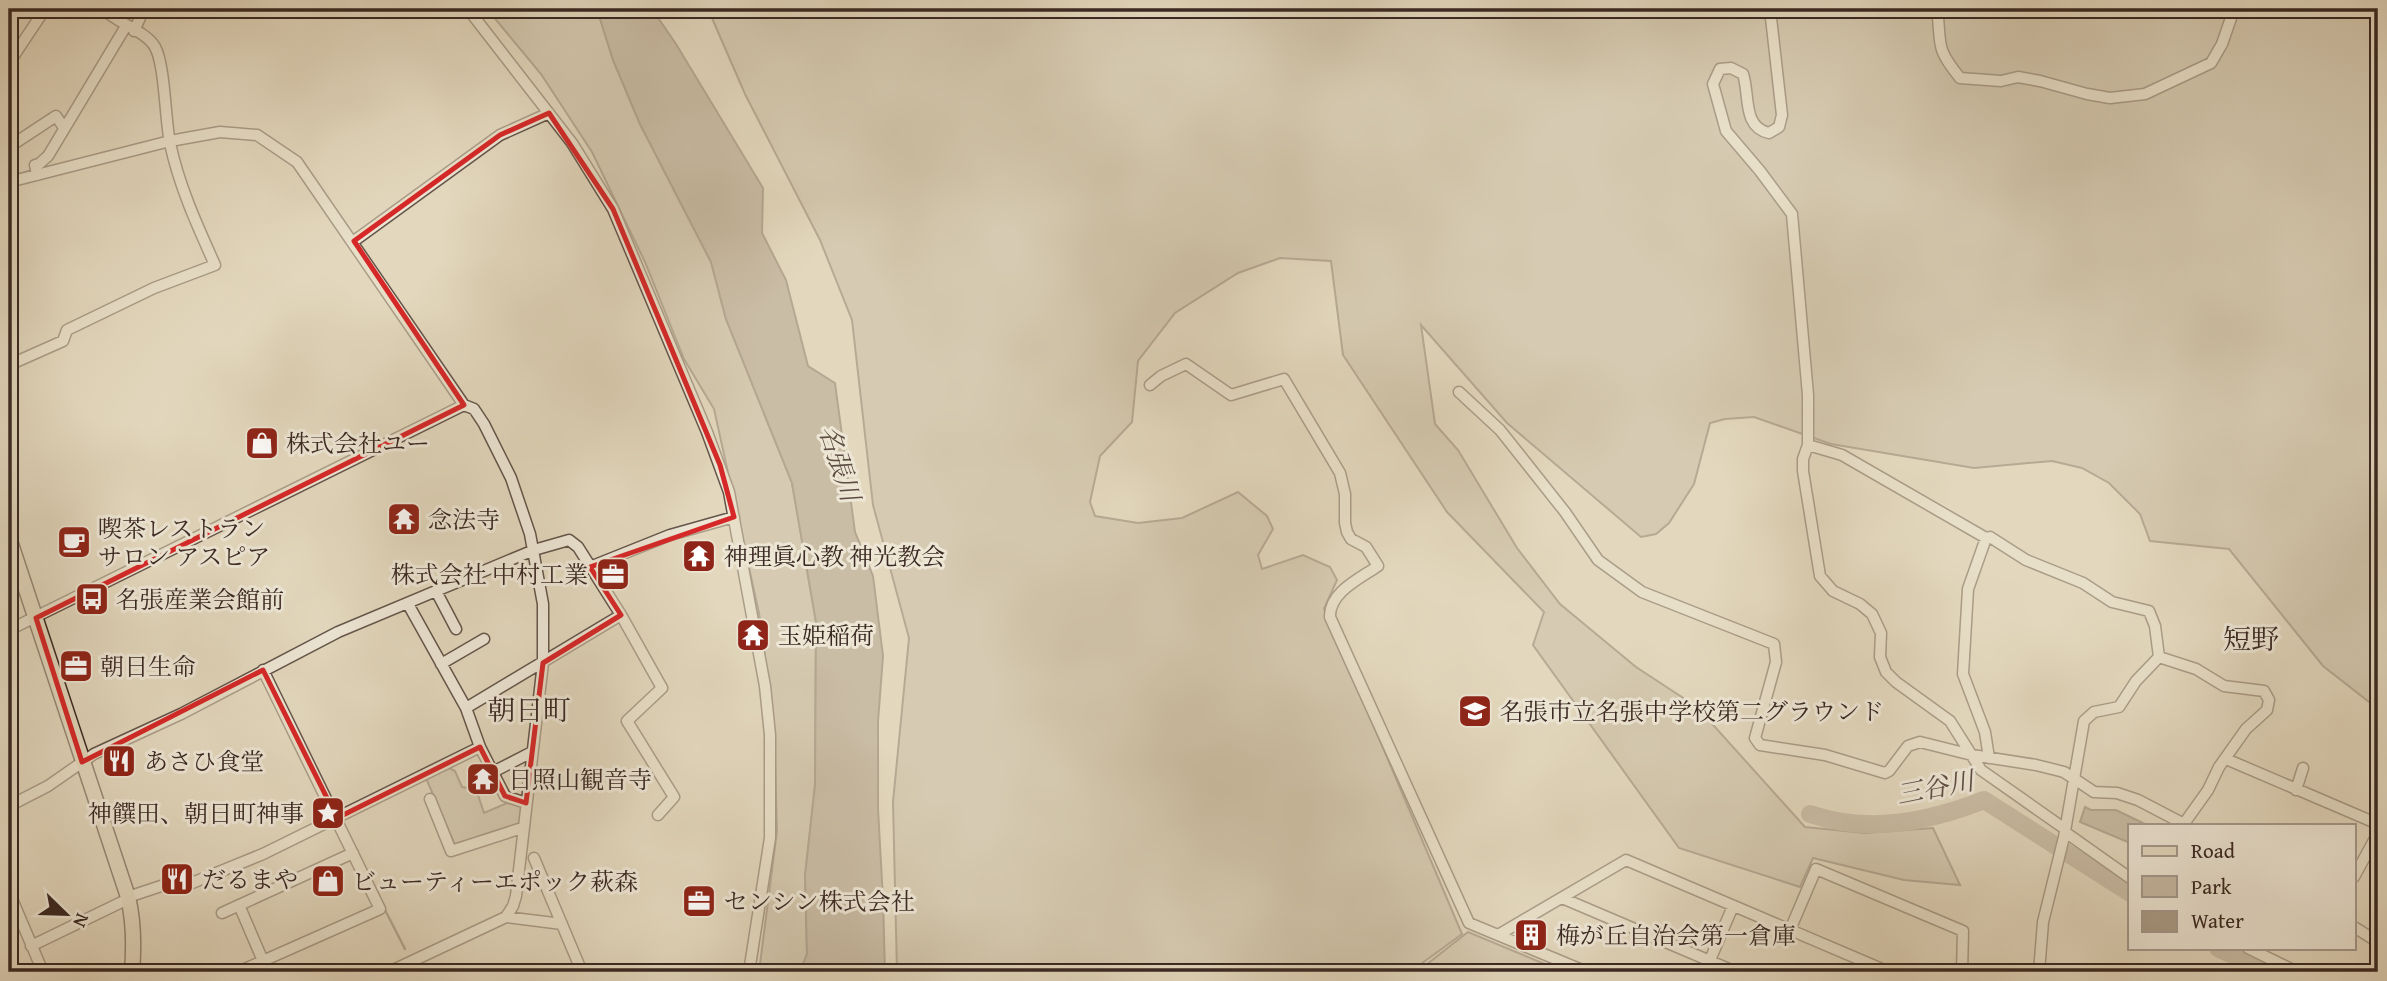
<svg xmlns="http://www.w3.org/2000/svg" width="2387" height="981" viewBox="0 0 2387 981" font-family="'Gentium Book Plus','Noto Serif JP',serif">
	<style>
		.green { fill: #c6baa4; stroke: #807264; stroke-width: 2 }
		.water { fill: #aa9c89; stroke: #7d6e60; stroke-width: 2 }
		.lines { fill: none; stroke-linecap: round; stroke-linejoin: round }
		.stream { stroke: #7d6e60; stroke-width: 2.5 }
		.river { stroke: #aa9c89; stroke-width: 18 }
		.minor-casing { stroke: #64554a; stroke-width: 13 }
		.major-casing { stroke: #3a2923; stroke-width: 17 }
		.minor { stroke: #ede6d5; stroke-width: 10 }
		.major { stroke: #e3d8be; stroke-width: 14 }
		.marked { fill: none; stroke: #d62828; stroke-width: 5; stroke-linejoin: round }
		.labels { text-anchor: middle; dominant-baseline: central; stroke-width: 6; stroke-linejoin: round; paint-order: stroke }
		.poi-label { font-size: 24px; fill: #3a2923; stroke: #ede6d5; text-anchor: start }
		.water-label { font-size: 26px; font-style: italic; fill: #5c4c42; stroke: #ede6d5 }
		.quarter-label { font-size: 28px; fill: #3a2923; stroke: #ede6d5 }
	</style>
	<rect width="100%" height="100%" fill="#e3d8be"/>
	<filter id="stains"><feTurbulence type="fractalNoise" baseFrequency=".00286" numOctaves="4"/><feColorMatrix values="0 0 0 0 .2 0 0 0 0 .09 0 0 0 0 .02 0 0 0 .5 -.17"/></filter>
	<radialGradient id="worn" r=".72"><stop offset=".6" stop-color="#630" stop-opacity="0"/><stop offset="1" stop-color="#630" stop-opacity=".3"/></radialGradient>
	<path class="green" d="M487,9H597L613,60L640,124L711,262L726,319L792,483L816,622L815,785L805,876L807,954L800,972H759L777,831L774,725L759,613L714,409L684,359L645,262L592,152L541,74Z
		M708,9H2378V709L2323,666L2229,549L2150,541L2140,514L2109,483L2082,468L2052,461L1974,468L1831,444L1754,417L1725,419L1710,423L1694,484L1669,523L1656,534L1641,537L1507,423L1421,325L1435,424L1458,450L1517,548L1560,604L1636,667L1697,707L1805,827L1865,833L1933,828L1960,885L1904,880L1813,858L1800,887L1679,848L1533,645L1544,612L1447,512L1343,355L1331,261L1280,258L1238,273L1175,313L1138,361L1132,422L1100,456L1090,502L1095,516L1138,523L1182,518L1238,492L1267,516L1273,529L1258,555L1262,569L1303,555L1330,567L1337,580L1324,609L1462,934L1417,967L1414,972H897L893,802L909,638L873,505L852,320L820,240L745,94Z
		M447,767L455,771L462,787L476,789L484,813L507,803L523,807L520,826L455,845L425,776Z
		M1468,932L1564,972H1417Z"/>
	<path class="water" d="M597,9H652L676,44L763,188L762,233L786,280L808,366L835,383L855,532L873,576L883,656L878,722V809L883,899L885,972H800L807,954L805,876L815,785L816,622L792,483L726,319L711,262L640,124L613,60Z
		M2085,807L2091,810H2116L2147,825H2130V843L2080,822Z"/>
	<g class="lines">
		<path class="stream" d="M9,177L33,170
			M384,908L405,949"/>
		<path class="river" d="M1810,814C1868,834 1928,822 1984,800L2130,893
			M2218,948L2269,972"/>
		<g class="minor-casing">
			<path id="minor" d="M468,9L572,143L613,209L707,432L729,492L765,686L770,735V838L749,972
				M1770,9L1782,115L1779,127L1769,133C1742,127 1750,95 1743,74L1731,68L1720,69L1713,84L1726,131L1760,171L1792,214L1808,395V445L1803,459V471L1820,576L1833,591L1860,604L1872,614L1881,633L1880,657L1886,672L1896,682L1950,721L1981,770L2065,829
				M1937,9C1942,45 1934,46 1960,78L2001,81L2018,77L2040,81L2087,94L2110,98L2145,94L2211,63L2222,44L2231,18L2230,9
				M134,31L144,9
				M9,63L41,15L39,9
				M9,134L15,143L56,116L64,128
				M37,175L35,165L39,164L48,156L126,26
				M9,182L170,141L220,132L257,135L297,162L464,405L474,409L484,424L511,478L530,534L543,604V663L516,896L513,906L506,917L389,972
				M354,241L500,135L549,113
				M9,365L63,341L67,330L154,288L215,265C197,225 179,186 170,143C165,119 165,65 155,47C146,31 117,23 103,9
				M1150,385L1161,376L1186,364L1231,395L1284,379L1340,473L1345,494V523L1347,532L1351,539L1366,547L1378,566C1361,578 1329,592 1330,617L1469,923L1587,972
				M1459,392L1500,430L1565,512L1598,560L1642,592L1774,644L1776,662L1755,738L1760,745L1825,755L1885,773L1889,771L1908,746L1920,742L1972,755L2036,765L2064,772L2094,792L2117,793L2138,800L2182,823
				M1808,445L1842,455L1986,538L1990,537L2026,560L2083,583L2112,602L2149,611L2155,626L2159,657
				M1986,538L1968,589L1963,674L1985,732L1989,758
				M590,567L670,535L734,517
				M436,591L456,629
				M408,604L466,708L480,747L505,796L526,803
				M9,630L464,405
				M2159,657L2196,669L2224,686L2264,691L2269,700L2267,710L2246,729L2219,767L2208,790L2183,825
				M441,664L484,639
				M466,708L621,615
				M2226,759L2378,824
				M493,772L532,752
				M2296,790L2303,768
				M430,799L451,851L522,828
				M9,806L48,786L94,754L181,714L338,632L534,550L569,540L578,547L621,615L662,688L627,721L674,797L658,815
				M2065,832L2130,878
				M534,858L582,972
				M2354,877L2378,833
				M9,892L43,972
				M128,897L188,877L192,883L263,854L480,747
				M1562,898L1736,972
				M239,905L263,961
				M222,913L353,853
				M506,917L562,924
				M2354,927L2378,942
				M1790,930L1816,869L1963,931L1962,972
				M1498,935L1626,860L1889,972
				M31,946L128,899
				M2248,948L2297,972
				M238,972L380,909L263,670
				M1705,972L1733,906
				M2039,972L2043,922L2064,837L2084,721L2094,712L2119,707L2136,681L2159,657"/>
		</g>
		<g class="major-casing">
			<path id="major" d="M9,538L128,897C134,922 134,947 132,972"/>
		</g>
		<use href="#minor" class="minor"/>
		<use href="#major" class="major"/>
	</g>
	<path d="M0 0H2387V981H0ZM549,113L613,209L720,465L734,517L590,567L621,615L543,663L526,803L505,796L480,747L337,818L263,670L82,762L36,618L464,405L354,241L500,135Z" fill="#e3d8be" fill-opacity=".55" fill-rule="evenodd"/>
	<path class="marked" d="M549,113L613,209L720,465L734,517L590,567L621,615L543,663L526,803L505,796L480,747L337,818L263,670L82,762L36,618L464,405L354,241L500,135Z"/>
	<defs>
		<g id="shop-square" transform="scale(1.75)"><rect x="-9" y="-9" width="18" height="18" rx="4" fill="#8f2418" stroke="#ede6d5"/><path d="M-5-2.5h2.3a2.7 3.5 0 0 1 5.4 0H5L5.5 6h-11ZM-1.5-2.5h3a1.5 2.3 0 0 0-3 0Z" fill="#fff"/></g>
		<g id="temple-square" transform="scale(1.75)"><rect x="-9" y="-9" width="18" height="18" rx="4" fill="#8f2418" stroke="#ede6d5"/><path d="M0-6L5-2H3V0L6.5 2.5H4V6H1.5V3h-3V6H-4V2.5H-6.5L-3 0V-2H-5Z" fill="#fff"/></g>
		<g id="cafe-square" transform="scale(1.75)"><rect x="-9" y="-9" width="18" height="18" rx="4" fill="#8f2418" stroke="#ede6d5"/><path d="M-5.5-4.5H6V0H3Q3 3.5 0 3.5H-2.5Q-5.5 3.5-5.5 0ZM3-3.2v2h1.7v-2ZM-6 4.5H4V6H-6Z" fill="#fff"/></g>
		<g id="office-square" transform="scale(1.75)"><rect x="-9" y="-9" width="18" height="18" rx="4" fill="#8f2418" stroke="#ede6d5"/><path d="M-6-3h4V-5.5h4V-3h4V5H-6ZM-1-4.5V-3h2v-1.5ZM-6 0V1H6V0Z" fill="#fff"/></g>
		<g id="bus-square" transform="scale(1.75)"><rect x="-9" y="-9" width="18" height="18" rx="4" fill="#8f2418" stroke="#ede6d5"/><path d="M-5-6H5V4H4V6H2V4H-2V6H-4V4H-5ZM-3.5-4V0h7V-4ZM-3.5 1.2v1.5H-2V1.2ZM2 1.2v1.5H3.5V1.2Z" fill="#fff"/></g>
		<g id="school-square" transform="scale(1.75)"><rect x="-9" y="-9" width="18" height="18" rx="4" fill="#8f2418" stroke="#ede6d5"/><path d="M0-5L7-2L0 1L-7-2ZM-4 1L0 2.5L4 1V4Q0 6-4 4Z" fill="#fff"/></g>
		<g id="restaurant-square" transform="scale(1.75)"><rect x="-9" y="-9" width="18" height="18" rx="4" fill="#8f2418" stroke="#ede6d5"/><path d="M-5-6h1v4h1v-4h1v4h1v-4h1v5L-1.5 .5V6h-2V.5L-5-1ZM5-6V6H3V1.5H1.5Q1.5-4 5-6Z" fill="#fff"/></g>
		<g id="sight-square" transform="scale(1.75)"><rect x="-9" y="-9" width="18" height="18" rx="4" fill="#8f2418" stroke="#ede6d5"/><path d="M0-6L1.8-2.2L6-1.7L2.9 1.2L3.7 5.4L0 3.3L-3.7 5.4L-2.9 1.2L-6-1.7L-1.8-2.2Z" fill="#fff"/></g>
		<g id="building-square" transform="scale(1.75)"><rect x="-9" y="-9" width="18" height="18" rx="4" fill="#8f2418" stroke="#ede6d5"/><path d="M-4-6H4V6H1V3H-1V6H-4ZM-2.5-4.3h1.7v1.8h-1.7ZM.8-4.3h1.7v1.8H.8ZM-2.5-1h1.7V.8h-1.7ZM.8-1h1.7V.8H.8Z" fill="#fff"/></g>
	</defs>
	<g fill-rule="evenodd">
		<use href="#shop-square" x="262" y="443"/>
		<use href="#temple-square" x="404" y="519"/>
		<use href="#cafe-square" x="74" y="542"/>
		<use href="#temple-square" x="699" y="556"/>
		<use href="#office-square" x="613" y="574"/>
		<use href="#bus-square" x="92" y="599"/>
		<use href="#temple-square" x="753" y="635"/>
		<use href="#office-square" x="76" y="666"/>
		<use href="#school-square" x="1475" y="711"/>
		<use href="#restaurant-square" x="119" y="761"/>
		<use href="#temple-square" x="483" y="779"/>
		<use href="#sight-square" x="328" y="813"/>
		<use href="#restaurant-square" x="177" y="879"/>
		<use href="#shop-square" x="328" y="881"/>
		<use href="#office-square" x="699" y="901"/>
		<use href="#building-square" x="1531" y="935"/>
	</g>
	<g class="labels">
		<g class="poi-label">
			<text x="286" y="443">株式会社ユー</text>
			<text x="428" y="519">念法寺</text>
			<text x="98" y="528">喫茶レストラン<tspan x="98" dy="28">サロン アスピア</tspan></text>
			<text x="724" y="556">神理眞心教 神光教会</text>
			<text x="588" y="574" text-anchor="end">株式会社 中村工業</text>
			<text x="116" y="599">名張産業会館前</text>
			<text x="778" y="635">玉姫稲荷</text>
			<text x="100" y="666">朝日生命</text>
			<text x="1500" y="711">名張市立名張中学校第二グラウンド</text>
			<text x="144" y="761">あさひ食堂</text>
			<text x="508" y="779">日照山観音寺</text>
			<text x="304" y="813" text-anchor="end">神饌田、朝日町神事</text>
			<text x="202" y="879">だるまや</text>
			<text x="352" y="881">ビューティーエポック萩森</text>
			<text x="724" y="901">センシン株式会社</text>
			<text x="1556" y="935">梅が丘自治会第一倉庫</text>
		</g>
		<g class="water-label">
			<text transform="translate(840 463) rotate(72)">名張川</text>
			<text transform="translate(1935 787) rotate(-11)">三谷川</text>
		</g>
		<g class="quarter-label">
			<text x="2251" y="638">短野</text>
			<text x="529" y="709">朝日町</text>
		</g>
	</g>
	<rect width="2387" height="981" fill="none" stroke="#e3d8be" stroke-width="35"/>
	<rect x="10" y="10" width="2366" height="960" fill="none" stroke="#3a2923" stroke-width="3.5"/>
	<rect x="18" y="18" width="2352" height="946" fill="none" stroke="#3a2923" stroke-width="2"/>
	<rect x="2128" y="824" width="228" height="126" fill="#ede6d5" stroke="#a59a8e" stroke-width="2"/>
	<rect x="2142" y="846" width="35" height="10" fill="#e3d8be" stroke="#a59a8e" stroke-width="2"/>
	<text x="2191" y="858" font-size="21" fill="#3a2923">Road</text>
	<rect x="2142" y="876" width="35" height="21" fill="#c6baa4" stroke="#a59a8e" stroke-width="2"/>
	<text x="2191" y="894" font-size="21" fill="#3a2923">Park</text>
	<rect x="2142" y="911" width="35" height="21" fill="#aa9c89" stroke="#a59a8e" stroke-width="2"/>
	<text x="2191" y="928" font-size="21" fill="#3a2923">Water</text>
	<g transform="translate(66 914) rotate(113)" stroke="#ede6d5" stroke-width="5" paint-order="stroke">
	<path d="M0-5L12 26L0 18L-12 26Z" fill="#3a2923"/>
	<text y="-10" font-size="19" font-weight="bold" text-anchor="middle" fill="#3a2923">N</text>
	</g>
	<rect width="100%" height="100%" filter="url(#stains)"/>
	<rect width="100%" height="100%" fill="url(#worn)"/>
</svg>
